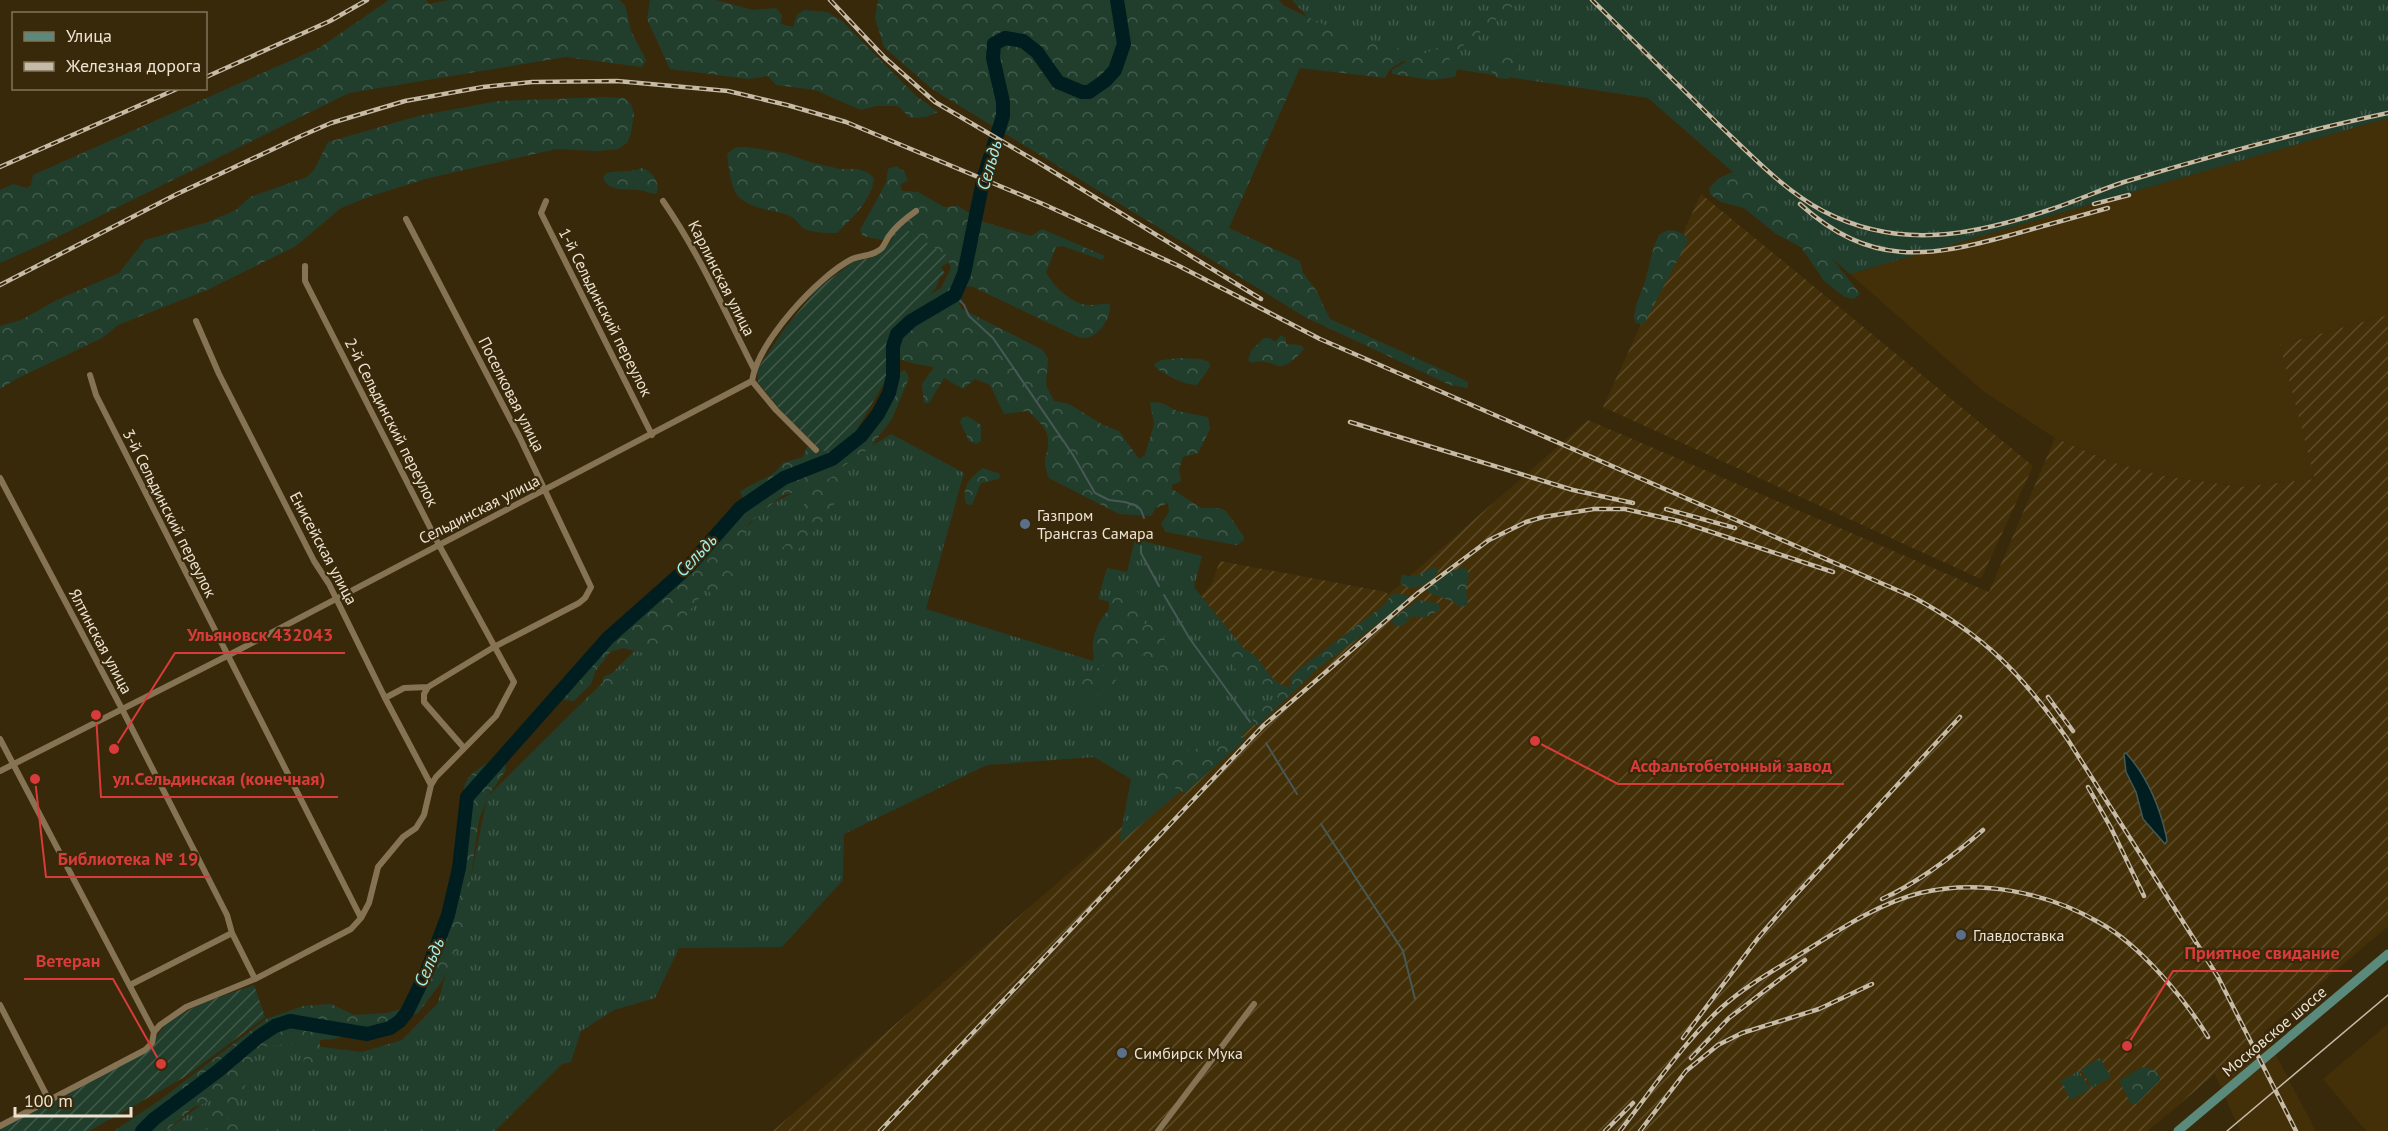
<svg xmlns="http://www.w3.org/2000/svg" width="2388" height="1131" viewBox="0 0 2388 1131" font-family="'PT Sans',sans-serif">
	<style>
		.built { fill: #432f08 }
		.industrial { fill: url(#industrial-furrows) }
		.grass { fill: url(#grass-tufts) }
		.forest { fill: url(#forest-crowns) }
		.garden { fill: url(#garden-furrows) }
		.water { fill: #001e1f; stroke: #475955; stroke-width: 1.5 }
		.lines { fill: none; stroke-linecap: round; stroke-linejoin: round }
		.stream { stroke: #475955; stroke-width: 2 }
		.river { stroke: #001e1f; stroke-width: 14 }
		.street { stroke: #867354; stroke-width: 6 }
		.primary { stroke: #5a8a7b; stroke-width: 9 }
		.tram { stroke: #c6bba7; stroke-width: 1.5 }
		.rail-casing { stroke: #c6bba7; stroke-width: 4.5 }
		.rail { stroke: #39290b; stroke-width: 2; stroke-dasharray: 7; stroke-linecap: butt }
		.service-dot { fill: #5c6f8a; stroke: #39290b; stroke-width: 2 }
		.labels { text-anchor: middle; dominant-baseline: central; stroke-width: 4.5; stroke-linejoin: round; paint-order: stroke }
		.street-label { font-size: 16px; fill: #ede3d2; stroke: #39290b }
		.poi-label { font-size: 16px; fill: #ede3d2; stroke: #39290b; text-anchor: start }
		.water-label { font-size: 18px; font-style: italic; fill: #a0eeef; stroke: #39290b }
		.leader { fill: none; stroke: #d83b39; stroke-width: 2 }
		.callout-dot { fill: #d83b39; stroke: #39290b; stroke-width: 2 }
		.callout-label { font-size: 18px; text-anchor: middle; font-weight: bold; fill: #d83b39; stroke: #39290b; stroke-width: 4.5; stroke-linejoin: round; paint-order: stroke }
	</style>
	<defs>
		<pattern id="industrial-furrows" width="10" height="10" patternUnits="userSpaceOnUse" patternTransform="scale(1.5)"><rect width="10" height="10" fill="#432f08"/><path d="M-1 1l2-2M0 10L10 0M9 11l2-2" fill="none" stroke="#5e4d2b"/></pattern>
		<pattern id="grass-tufts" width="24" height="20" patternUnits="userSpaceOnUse" patternTransform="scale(1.5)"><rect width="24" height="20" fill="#213e2d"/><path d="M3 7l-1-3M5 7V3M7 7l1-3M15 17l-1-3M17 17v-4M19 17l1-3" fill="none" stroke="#425a4b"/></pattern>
		<pattern id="forest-crowns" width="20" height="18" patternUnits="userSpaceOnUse" patternTransform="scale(1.5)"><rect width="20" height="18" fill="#213e2d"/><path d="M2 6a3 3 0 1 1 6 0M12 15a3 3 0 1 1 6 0" fill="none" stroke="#425a4b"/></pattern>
		<pattern id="garden-furrows" width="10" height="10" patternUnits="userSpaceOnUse" patternTransform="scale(1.5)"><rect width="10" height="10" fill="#213e2d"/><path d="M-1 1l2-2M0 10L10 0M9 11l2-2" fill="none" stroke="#425a4b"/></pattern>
	</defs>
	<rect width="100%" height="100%" fill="#39290b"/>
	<path class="built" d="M2388,118V315L2280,345L2316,479L2240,487L2165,476L2111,462L2055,438L1983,391L1850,274Z
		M2100,814L2221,951L2316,1131H2240Z
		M2388,1024V1131H2366L2323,1079Z"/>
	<path class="industrial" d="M1701,194L2033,466L1981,579L1603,407Z
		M2388,315V926L2148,1131H773L1273,695L1197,600L1211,585L1220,561L1386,592L1388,595L1588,420L1989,592L2055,438L2111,462L2165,476L2240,487L2315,479L2280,345Z"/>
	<path class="grass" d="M1292,0H2388V118L1850,274L1648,98L1394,60L1330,41Z
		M891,434L964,473L926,609L1093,661L1111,602L1098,599L1107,568L1127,572L1135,539L1202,556L1194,587L1282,696L1211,766L1119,843L1131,779L1094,757L987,765L844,834L843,880L782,947L679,948L655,998L614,1010L581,1031L571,1062L562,1064L495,1131H166L226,1086L265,1040L362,1052L402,1040L438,1003L469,887L487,797L702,584L761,510L815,481Z
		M2100,1058L2111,1077L2092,1088L2081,1069Z
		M2079,1071L2090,1089L2071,1100L2060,1081Z"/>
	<path class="forest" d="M389,0H426L429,4L449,0H619L625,5L631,31L646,60L642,67L566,57L349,93L47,242L0,263V190L13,184L27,188L31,185L33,175L319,48Z
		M650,0H716L753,10L776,8L782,15L781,24L793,27L797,15L804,10L827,12L842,21L915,95L938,112L926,117L910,118L898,106H876L861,110L815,90L776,85L768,76L749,79L670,69L647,19Z
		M878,0H1279L1283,5C1323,25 1363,43 1407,50L1410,54L1409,57L1390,69L1385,78L1300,68L1229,228L1300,261L1303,273L1316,290L1330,319L1458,377L1468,382V388L1450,385L1305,317L932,89L884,47L875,18Z
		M1508,0H1521L1450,56L1449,62L1457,70L1455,77L1432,80L1392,74V70C1410,58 1431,52 1451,41C1471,31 1492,16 1508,0Z
		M1506,44L1518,49C1522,64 1519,69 1508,79L1497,78L1489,69L1493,53Z
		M605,97L624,98L631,104L634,114L631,133L627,143L618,149L597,151L556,149L429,178L371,196L341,208L296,246L207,290L118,325L102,338L18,378L0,389V326L21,320L57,300L119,273L145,240L208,222L236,210L250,197L307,177L314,170L328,142L418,116L498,101Z
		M736,147H746L784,153L813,163L840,169H857L867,172L874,178C872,200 852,218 837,233C827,233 815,233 805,229C799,227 798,220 792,217C775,209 755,211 740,198C730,189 729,166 727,154Z
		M896,166L904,171L908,180L900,185L902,191L918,192L944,207L958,206L984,222L1031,236L1042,229L1105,256L1102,260L1062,246L1056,247L1046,272C1053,286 1073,306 1091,305C1098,305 1102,303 1110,304C1112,317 1098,339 1084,338C1080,338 1077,336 1074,335L971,286L966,287L959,304L962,309L1043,350L1048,358L1046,385L1054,401L1069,404L1103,425L1119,431L1139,459L1145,455L1154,424L1150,402L1162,403L1177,411L1208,417L1210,429L1198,453L1183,457L1179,469L1181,481L1172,485V489L1201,508H1219L1226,511L1244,537L1243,541L1236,545L1166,532L1161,524L1169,512L1168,503L1156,508L1151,516L1119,514L1049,478C1040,456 1049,458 1048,439C1048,428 1035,418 1028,411L1004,414L990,385L975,379L963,389L944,378L929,403H924L922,384L934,367L916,364L898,359L879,367V334L929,295L941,288L951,268L946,255L903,235L882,240L863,236L860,230L886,183L888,169Z
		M642,168C653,171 661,184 656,194C650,194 644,190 638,190C624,189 610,192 603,178L606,173C617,170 631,173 642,168Z
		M1733,172L1744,179L1820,243L1860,294L1854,299L1845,297L1824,281L1801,247L1776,234L1744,208L1721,202L1710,194L1709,188L1719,178Z
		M1668,230C1676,231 1685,232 1688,240L1644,324L1636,323L1634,318L1636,305L1645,282L1654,246L1659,235Z
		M1281,335L1286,339V344L1301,345L1304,349C1273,383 1280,355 1251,363L1248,360L1251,351L1264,338H1270L1275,342Z
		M1179,358L1200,359L1209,362L1210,367L1197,385C1183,385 1168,376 1156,368L1154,364L1162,360Z
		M905,370L909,378L892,419L870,448L810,489L783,495L749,523L740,551L727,570L739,578L731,594L715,599L706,588L688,613L671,645L655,654L643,653L623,648L610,652L595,672L591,684L574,701L564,700L563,688L609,638L688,567L740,508L744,500L740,492C756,480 771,480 783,463L803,457L807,447C815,448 827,452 835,449C867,439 886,408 893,376Z
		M967,416L981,425V441L976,444L969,441L960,422L962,418Z
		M983,468L1000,474L999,479L981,483L972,505L966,504C961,488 970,477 983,468Z
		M842,473L849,476V484L841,493L826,517L792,557L785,559L780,552L782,548L808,523L809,519C808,515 804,511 804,506C803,489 828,478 842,473Z
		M1432,567H1436L1438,573C1428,584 1414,594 1400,583L1402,574C1412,579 1423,574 1432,567Z
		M1464,567L1469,574L1466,590L1468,605L1460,607L1452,601L1429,593L1428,588L1449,572Z
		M1135,589C1146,600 1137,613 1145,624C1150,624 1155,624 1159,626C1164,630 1163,635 1165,640C1170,651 1181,665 1168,675L1162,669L1150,663V654L1142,655L1134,660L1122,659L1116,656L1105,666C1082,661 1096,620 1109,610C1108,590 1118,593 1135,589Z
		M1399,593L1407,596L1409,600L1317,669L1259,725H1255L1252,718C1257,707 1270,704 1276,694L1261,687L1245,673L1233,668L1230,657L1234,650L1239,648C1262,651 1266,683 1288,687L1292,683L1290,679L1294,673L1384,605L1391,595Z
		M1418,600L1438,603L1440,610L1424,618L1413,616L1402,626H1394L1392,621L1394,617Z
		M1096,667L1107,672L1116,680L1115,687L1100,692L1095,699L1088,703L1079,698C1076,682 1083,676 1096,667Z
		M623,669H628L630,675L620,686L615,699L611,700L603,682V677Z
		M1242,736L1246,739L1185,793L1151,776L1149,770L1168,758L1205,746H1221Z
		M495,757L505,764L506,770L488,796L479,820L462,939L442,981L418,1013L379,1027L333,1039L320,1040V1056L316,1070L303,1071L304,1056L296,1043L262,1047L254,1058L253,1071L244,1082L224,1096L194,1107L166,1131H114L160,1100L266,1019L303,1006L331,1004L354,1015L387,1013L401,1009C428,969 441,920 454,873C458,859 465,844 467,829C470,814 458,795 467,780C473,770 487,765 495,757Z
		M2141,1067L2153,1069L2160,1076V1080L2136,1104H2131L2119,1081Z
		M245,1085L249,1089L234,1106L238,1110L236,1114L230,1115L227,1119L238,1122L239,1128L254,1131H203L210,1126L213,1127L214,1120L208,1110Z"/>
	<path class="garden" d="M902,227L946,255L949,262L941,267L945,274L940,277L936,288L888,332V376L855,433L832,452L820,450L783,413L758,382L757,370L785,328L817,289L853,262L874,257L884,249Z
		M254,985L265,1017L183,1078L89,1131H0V1128L147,1051L166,1023L202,1003Z"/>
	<path class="water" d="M2126,753C2147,776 2159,805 2166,835L2167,841L2165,844L2143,819L2136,792L2126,772L2124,754Z"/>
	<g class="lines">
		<path class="stream" d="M955,295L964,305L969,316L993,338L1073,455L1095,493L1109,500L1125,502L1137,506L1141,510L1144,518
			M1141,546V553L1159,586
			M1164,595L1190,639L1250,722
			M1266,743L1297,794
			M1321,824L1403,951L1415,999"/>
		<path class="river" d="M142,1131L154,1119L218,1071L257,1038L275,1026L290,1021L367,1034L390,1028L400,1021L407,1012L427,971L448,915L459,868L467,797L608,638L688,567L740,508L784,478L832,459L861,436L878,414L889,393L893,376V346L897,334L911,321L955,295L964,274L984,176L1003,116V102L993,58L994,44L1005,38L1023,41L1037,52L1058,82L1082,92H1089L1106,80L1115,70L1124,44L1117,0"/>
		<path class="street" d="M546,201L541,213L652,435
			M663,201C699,253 725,312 754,369
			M406,219L519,436L591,587L585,598L579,603L494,647L428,687L424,694V702L464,748
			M196,321L219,374L314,561L329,584L385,698L431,785
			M90,375L96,395L361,918
			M752,381L776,410L816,450
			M0,478L122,709L227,915L232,933L255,979
			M385,698L404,688L428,687
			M0,739L154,1032
			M0,771L227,656L752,381C758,342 817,277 852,259C862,255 874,256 882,248C885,244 887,239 889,236C896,226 906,218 916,211
			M130,985L232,933
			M0,1005L49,1100
			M0,1126L145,1050L152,1043L154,1032L160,1025L186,1007L255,979L351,929L361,918L369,903L378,867L403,837L416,828L424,815L431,785L436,777L496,716L514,682L439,545L305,281V266
			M1158,1131L1254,1004"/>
		<path class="primary" d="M2178,1131L2388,954"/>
		<path class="tram" d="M2227,1131L2388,995"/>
		<g class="rail-casing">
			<path id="rail" d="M830,0L885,58L935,102L1039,163L1261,299
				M1592,0C1633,40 1674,81 1715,121C1749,153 1782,189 1823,211C1900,251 1974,235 2052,209C2076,201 2100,190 2124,182C2211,156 2299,132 2388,113
				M206,77L330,21L367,0
				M0,167L179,88
				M1800,204C1870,267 1927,258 2011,235C2043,226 2076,217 2108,208
				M2094,204L2129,195
				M0,285L177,194L301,136L331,123L405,101L483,87L532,82L617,81L728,91L787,105L846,122L1043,204L1179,266L1320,339L1913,597C1985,636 2021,673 2068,740L2218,977L2296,1131
				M1350,422L1573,490L1633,503
				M1666,509L1735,528
				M2048,697L2073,731
				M2088,787L2111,828L2144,896
				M1882,899C1919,882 1952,857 1983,830
				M1683,1038L1758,938L1790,901L1960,717
				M1691,1058L1729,1018L1805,960
				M880,1131L1263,726L1418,593L1489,540L1526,522L1543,517L1594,509H1625L1678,521L1833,572
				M1605,1131L1633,1103
				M1620,1131C1652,1090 1682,1044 1721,1008C1746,985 1778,968 1807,950C1842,928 1880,903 1920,893C1980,879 2047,892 2100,923C2140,945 2185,999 2208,1037
				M1640,1131L1686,1071L1718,1045L1742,1033L1819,1009L1872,984"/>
		</g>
		<use href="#rail" class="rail"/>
	</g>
	<g class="service-dot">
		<circle cx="1025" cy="524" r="6"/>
		<circle cx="1961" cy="935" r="6"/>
		<circle cx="1122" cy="1053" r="6"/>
	</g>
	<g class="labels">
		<g class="street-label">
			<text transform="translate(722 278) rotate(63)">Карлинская улица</text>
			<text transform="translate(606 312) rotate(63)">1-й Сельдинский переулок</text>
			<text transform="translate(512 394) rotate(63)">Поселковая улица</text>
			<text transform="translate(392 422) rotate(63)">2-й Сельдинский переулок</text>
			<text transform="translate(479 509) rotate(-27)">Сельдинская улица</text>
			<text transform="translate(170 513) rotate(63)">3-й Сельдинский переулок</text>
			<text transform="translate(324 548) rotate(62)">Енисейская улица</text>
			<text transform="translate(101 641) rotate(62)">Ялтинская улица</text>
			<text transform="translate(2274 1031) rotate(-40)">Московское шоссе</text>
		</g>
		<g class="poi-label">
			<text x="1037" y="515">Газпром<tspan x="1037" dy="18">Трансгаз Самара</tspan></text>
			<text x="1973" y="935">Главдоставка</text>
			<text x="1134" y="1053">Симбирск Мука</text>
		</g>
		<g class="water-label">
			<text transform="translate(989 165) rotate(-74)">Сельдь</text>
			<text transform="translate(696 555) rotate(-47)">Сельдь</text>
			<text transform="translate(429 962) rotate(-67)">Сельдь</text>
		</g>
	</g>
	<path class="leader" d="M114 749L175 653H345M1535 741L1618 784H1844M96 715L101 797H338M35 779L46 877H210M2127 1046L2173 971H2352M161 1064L113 979H24"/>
	<g class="callout-dot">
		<circle cx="114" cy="749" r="6"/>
		<circle cx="1535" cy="741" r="6"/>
		<circle cx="96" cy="715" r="6"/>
		<circle cx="35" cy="779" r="6"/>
		<circle cx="2127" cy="1046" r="6"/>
		<circle cx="161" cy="1064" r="6"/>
	</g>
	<g class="callout-label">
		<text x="260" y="641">Ульяновск 432043</text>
		<text x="1731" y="772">Асфальтобетонный завод</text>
		<text x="219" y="785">ул.Сельдинская (конечная)</text>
		<text x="128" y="865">Библиотека № 19</text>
		<text x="2262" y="959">Приятное свидание</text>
		<text x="68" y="967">Ветеран</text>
	</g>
	<rect x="12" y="12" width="195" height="78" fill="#39290b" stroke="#81735b" stroke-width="1.5"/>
	<rect x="24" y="32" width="30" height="9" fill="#5a8a7b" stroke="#81735b" stroke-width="1.5"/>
	<text x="66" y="42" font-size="18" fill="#ede3d2">Улица</text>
	<rect x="24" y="62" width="30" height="9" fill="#c6bba7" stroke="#81735b" stroke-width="1.5"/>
	<text x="66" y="72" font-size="18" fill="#ede3d2">Железная дорога</text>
	<path d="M15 1107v9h116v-9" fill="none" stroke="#ede3d2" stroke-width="3"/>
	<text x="24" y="1107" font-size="18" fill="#ede3d2" stroke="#39290b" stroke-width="4.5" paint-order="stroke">100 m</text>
</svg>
